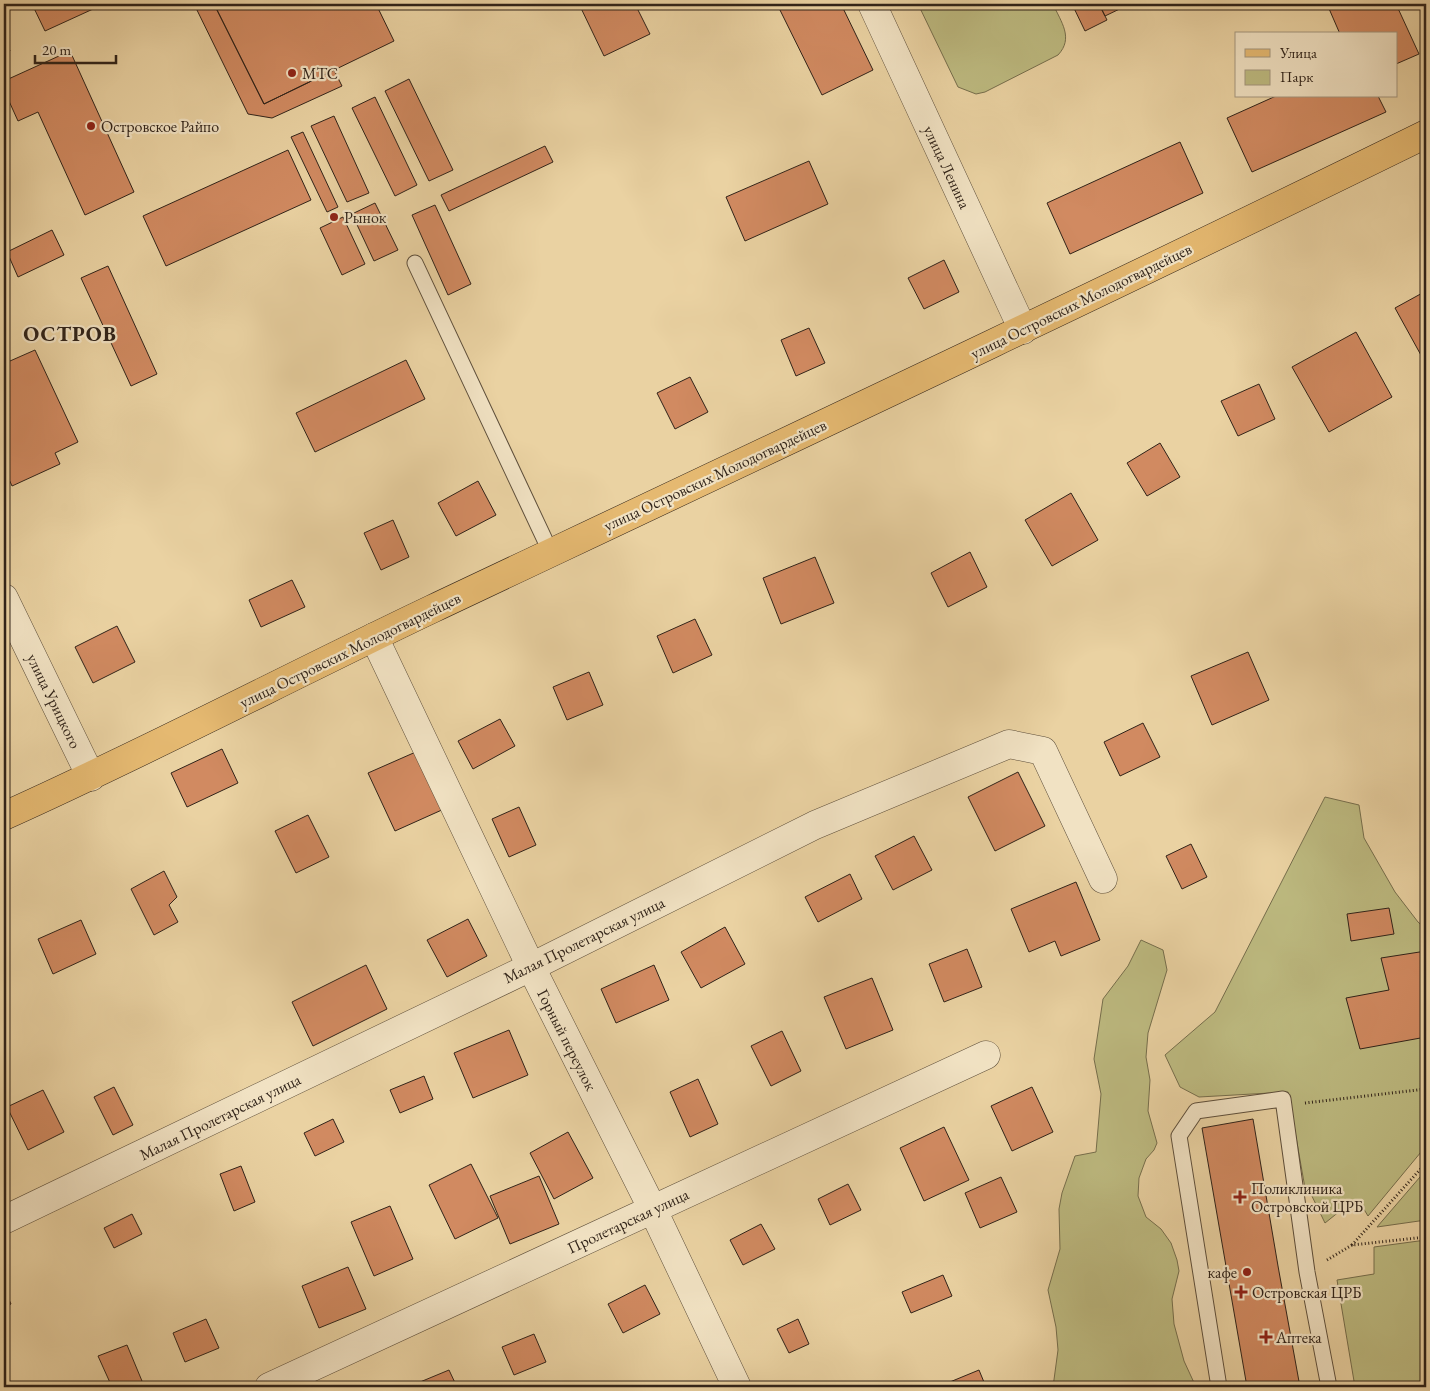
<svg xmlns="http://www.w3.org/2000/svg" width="1430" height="1391" viewBox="0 0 1430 1391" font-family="'EB Garamond',serif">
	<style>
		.green { fill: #bdba80; stroke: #766e4c }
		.building { fill: #d18a61; stroke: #302319 }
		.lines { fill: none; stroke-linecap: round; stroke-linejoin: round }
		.lane-casing { stroke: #5e4f3b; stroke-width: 17 }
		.street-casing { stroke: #5e4f3b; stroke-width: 29 }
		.primary-casing { stroke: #302319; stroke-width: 29 }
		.path { stroke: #302319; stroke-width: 3; stroke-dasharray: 1 2.5; stroke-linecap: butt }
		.lane { stroke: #f1e2c3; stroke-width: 15 }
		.street { stroke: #f1e2c3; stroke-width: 28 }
		.primary { stroke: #e5b971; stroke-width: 28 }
		.poi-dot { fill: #8f2418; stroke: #f1e2c3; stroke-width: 2 }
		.labels { text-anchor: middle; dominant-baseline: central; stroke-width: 4.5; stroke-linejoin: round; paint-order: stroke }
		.poi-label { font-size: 16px; fill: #302319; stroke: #f1e2c3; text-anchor: start }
		.street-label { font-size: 16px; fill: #302319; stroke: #f1e2c3 }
		.district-label { font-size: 21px; font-weight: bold; letter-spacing: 1px; fill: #302319; stroke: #f1e2c3 }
	</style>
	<rect width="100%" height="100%" fill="#ead2a2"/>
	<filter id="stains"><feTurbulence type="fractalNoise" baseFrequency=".004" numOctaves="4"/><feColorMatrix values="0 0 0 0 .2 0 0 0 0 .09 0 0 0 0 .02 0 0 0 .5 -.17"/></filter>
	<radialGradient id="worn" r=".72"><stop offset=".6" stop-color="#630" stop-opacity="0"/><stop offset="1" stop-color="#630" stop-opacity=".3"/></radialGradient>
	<path class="green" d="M918,4H1053C1061,22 1074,38 1058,55L985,92L976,94L958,87Z
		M1325,797L1359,805L1364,838L1395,892L1418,922L1426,929V1146L1368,1216L1362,1206L1345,1207L1325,1223L1308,1188H1305L1288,1092L1199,1097L1180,1087L1165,1055L1215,1012Z
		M1141,940L1163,950L1167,970L1148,1033L1146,1057L1150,1080L1148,1111L1157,1143L1154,1150L1146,1159L1139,1178L1138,1196L1146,1217L1161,1229L1171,1243L1177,1260L1179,1271L1172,1299L1174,1324L1184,1361L1196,1387H1053L1058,1350L1056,1327L1048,1290L1060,1249L1059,1209L1062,1193L1075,1156L1096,1152L1101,1094L1094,1059L1103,999L1128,966Z
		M1426,1170V1220L1377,1227Z
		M1426,1240V1387H1355L1337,1280L1374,1274V1247Z"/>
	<path class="building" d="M32,4H104L45,31Z
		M194,4H214L264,104L334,70L342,86L272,118L248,114Z
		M214,4H376L394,41L264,104Z
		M579,4H635L650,34L604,56Z
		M777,4H841L873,70L822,95Z
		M1072,4H1099L1107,20L1085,31Z
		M1099,4H1130L1105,16Z
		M1327,4H1396L1419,54L1396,64V34H1340Z
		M4,36L10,51L4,54Z
		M70,51L134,192L85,215L38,112L18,121L4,90V81Z
		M409,79L453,170L429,181L385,91Z
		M1276,96H1378L1386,112L1252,172L1227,118Z
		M375,97L417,185L395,196L352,108Z
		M334,116L369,193L347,202L311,126Z
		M303,132L338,207L327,212L291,137Z
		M1180,142L1203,193L1070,254L1047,203Z
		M545,146L553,162L449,211L441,195Z
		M288,150L311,200L166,266L143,216Z
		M809,161L828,204L745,241L726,197Z
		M375,203L398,250L374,261L352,214Z
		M435,205L471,284L448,295L412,215Z
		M343,217L365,264L342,275L320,228Z
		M52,230L64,255L18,277L7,252Z
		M944,260L959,292L924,309L908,278Z
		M108,266L157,374L131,386L81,278Z
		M1426,291V354L1422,357L1395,308Z
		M809,328L825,363L796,376L781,340Z
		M1356,332L1392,397L1329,432L1292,367Z
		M35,350L78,442L55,453L60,464L12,486L4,468V351H5L10,361Z
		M406,360L425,399L315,452L296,413Z
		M690,377L708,412L675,429L657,393Z
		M1259,384L1275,419L1238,436L1221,401Z
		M1160,443L1180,477L1147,496L1127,463Z
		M478,481L496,515L456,536L438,503Z
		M1071,493L1098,540L1052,566L1025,520Z
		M393,520L409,557L381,570L364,533Z
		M970,552L987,587L948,607L931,573Z
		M815,557L834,603L781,624L763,578Z
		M292,580L305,607L261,627L249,600Z
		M695,619L712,655L673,673L657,636Z
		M117,626L135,662L93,683L75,647Z
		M1248,652L1269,700L1212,725L1191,676Z
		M589,672L603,705L567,720L553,687Z
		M500,719L515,746L473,769L458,741Z
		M1143,723L1160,757L1120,776L1104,742Z
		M222,749L238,783L187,807L171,773Z
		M418,751L444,809L395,831L368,773Z
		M1018,772L1045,826L995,851L968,797Z
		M519,807L536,845L509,857L492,819Z
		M308,815L329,857L296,873L275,831Z
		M914,836L932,870L893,890L875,856Z
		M1191,844L1207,877L1182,889L1166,856Z
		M164,871L177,897L169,905L178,922L154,935L131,889Z
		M850,874L862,899L818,922L805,897Z
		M1076,882L1100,940L1061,956L1055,941L1029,952L1011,909Z
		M1389,908L1394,934L1351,941L1347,914Z
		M468,919L487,956L447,977L427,940Z
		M81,920L96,954L53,974L38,939Z
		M725,927L745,964L701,988L681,952Z
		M967,949L982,987L944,1002L929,964Z
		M1426,951V1037L1360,1049L1346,998L1389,990L1381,958Z
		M366,965L387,1009L313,1046L292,1002Z
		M654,965L669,1000L616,1023L601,989Z
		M872,978L893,1030L846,1049L824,997Z
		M509,1030L528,1075L473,1098L454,1053Z
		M782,1031L801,1071L771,1086L751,1046Z
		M424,1076L433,1099L400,1113L390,1090Z
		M698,1079L718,1124L690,1137L670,1092Z
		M114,1087L133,1125L113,1135L94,1097Z
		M1032,1087L1053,1132L1012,1151L991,1106Z
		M43,1090L64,1132L28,1150L7,1107Z
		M333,1119L344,1142L315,1156L304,1133Z
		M1253,1119L1278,1266L1300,1387H1247L1202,1128Z
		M944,1127L969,1180L924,1201L900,1148Z
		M568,1132L593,1178L554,1199L530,1153Z
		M471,1164L498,1218L455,1239L429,1185Z
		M241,1166L255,1202L234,1211L220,1174Z
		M539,1176L559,1224L510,1244L490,1196Z
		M1001,1177L1017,1212L980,1228L965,1193Z
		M848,1184L861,1210L830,1225L818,1199Z
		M390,1206L413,1259L374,1276L351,1222Z
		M132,1214L142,1234L114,1248L104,1228Z
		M761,1224L775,1249L743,1265L730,1240Z
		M348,1267L366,1309L319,1328L302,1286Z
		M943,1275L952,1296L911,1313L902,1292Z
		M645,1285L660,1314L623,1333L608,1304Z
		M4,1289L11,1304L4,1307Z
		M206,1319L219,1348L185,1362L173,1333Z
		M798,1319L809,1344L789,1353L777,1329Z
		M534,1334L546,1362L514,1375L502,1347Z
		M127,1345L142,1381L126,1387H112L98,1356Z
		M449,1370L457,1387H408Z
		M979,1370L986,1387H946L945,1384Z"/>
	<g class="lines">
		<g class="lane-casing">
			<path id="lane" d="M415,263L551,553
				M1219,1387L1179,1136L1196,1111L1283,1099L1307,1272L1329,1387"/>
		</g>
		<g class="street-casing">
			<path id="street" d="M872,4L1023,330
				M4,598L91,777
				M374,637L531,967L653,1210L737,1387
				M4,1220L531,967L815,825L1009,744L1043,751L1103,879
				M269,1387L986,1055"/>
		</g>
		<g class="primary-casing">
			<path id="primary" d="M4,816C149,751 289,677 432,609C764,452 1096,296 1426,134"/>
		</g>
		<path class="path" d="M1305,1103L1426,1089
			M1352,1245L1426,1163
			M1327,1260L1352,1245L1426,1237"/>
		<use href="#lane" class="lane"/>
		<use href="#street" class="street"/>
		<use href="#primary" class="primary"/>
	</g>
	<g class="poi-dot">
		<circle cx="292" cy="73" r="5"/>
		<circle cx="91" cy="126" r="5"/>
		<circle cx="334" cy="217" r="5"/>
		<path d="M1237.5 1189.5h5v5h5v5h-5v5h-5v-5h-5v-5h5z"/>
		<circle cx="1247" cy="1272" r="5"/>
		<path d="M1238.5 1284.5h5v5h5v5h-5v5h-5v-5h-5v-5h5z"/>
		<path d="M1263.5 1329.5h5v5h5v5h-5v5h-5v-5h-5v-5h5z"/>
	</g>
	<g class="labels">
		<g class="poi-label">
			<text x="302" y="73">МТС</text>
			<text x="101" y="126">Островское Райпо</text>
			<text x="344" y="217">Рынок</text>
			<text x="1251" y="1188">Поликлиника<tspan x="1251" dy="18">Островской ЦРБ</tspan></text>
			<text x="1237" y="1272" text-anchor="end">кафе</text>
			<text x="1252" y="1292">Островская ЦРБ</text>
			<text x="1276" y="1337">Аптека</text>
		</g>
		<g class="street-label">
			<text transform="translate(947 167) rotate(65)">улица Ленина</text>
			<text transform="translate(1081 301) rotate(-26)">улица Островских Молодогвардейцев</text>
			<text transform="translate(715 475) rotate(-25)">улица Островских Молодогвардейцев</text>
			<text transform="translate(350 650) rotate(-26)">улица Островских Молодогвардейцев</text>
			<text transform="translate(54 701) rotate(64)">улица Урицкого</text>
			<text transform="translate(584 940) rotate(-26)">Малая Пролетарская улица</text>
			<text transform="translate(567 1040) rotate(63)">Горный переулок</text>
			<text transform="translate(220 1117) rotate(-26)">Малая Пролетарская улица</text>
			<text transform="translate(628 1221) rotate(-25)">Пролетарская улица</text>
		</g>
		<g class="district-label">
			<text x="70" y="333">ОСТРОВ</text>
		</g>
	</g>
	<rect width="1430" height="1391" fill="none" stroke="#ead2a2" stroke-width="20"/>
	<rect x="5" y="5" width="1420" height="1381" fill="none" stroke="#302319" stroke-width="2.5"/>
	<rect x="10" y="10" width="1410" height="1371" fill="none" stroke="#302319"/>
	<rect x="1235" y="32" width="162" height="65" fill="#f1e2c3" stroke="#a4967f"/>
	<rect x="1245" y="49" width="25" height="8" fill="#e5b971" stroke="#a4967f"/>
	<text x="1280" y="58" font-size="15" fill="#302319">Улица</text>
	<rect x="1245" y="70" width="25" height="15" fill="#bdba80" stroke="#a4967f"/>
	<text x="1280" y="82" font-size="15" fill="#302319">Парк</text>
	<path d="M35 55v8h81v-8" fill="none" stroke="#302319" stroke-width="2.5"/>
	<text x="42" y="55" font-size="15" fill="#302319" stroke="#f1e2c3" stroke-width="4" paint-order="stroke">20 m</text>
	<rect width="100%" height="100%" filter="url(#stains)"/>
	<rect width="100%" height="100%" fill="url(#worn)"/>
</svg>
